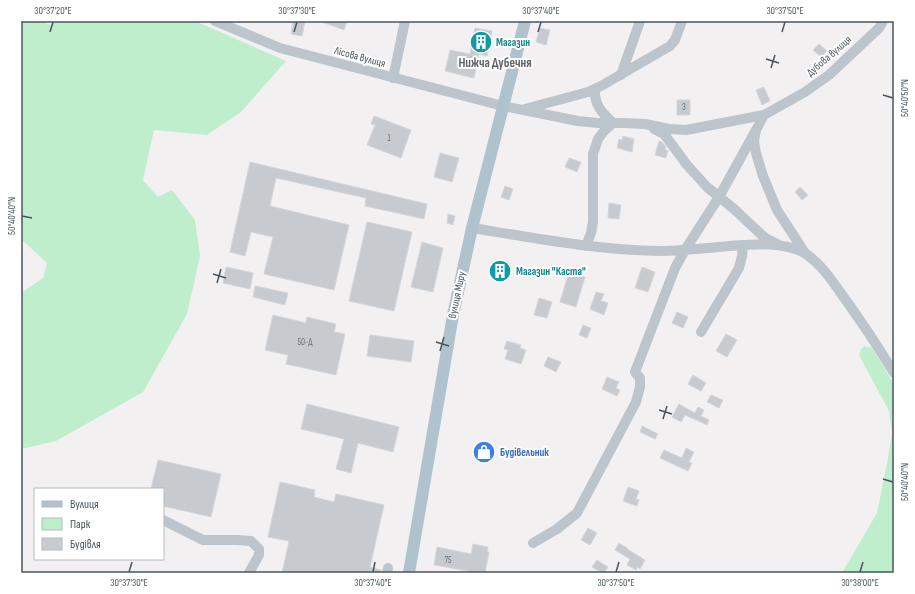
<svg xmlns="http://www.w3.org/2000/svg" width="915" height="594" viewBox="0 0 915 594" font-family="'Sofia Sans Condensed',sans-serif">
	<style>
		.green { fill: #bfeecd }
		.building { fill: #c7cbcf; stroke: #d4d6db }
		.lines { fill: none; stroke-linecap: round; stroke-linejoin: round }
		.minor { stroke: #bcc5cc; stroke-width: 10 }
		.major { stroke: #b0c2ce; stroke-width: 12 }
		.ticks { fill: none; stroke: #48555d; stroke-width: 1.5 }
		.labels { text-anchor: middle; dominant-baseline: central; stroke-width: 4; stroke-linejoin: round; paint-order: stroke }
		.number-label { font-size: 9px; fill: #68727a }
		.culture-label { font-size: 11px; font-weight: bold; fill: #0d838f; stroke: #fff; text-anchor: start }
		.street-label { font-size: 11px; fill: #48555d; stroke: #fff }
		.shop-label { font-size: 11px; font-weight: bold; fill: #366cbe; stroke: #fff; text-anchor: start }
		.quarter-label { font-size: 13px; font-weight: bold; fill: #5c6164; stroke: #fff }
		.neatline { fill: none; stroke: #48555d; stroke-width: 1.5 }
		.ticks-label { font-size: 10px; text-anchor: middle; fill: #48555d }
	</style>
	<rect width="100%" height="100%" fill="#f2f0f0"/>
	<path class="green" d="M21,21H40L51,25L53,21H195L286,61L241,112L207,135L154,130L143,180L158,197L172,190L195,220L200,256L187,314L143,392L56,441L21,449V293L43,278L47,263L21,239Z
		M865,346L872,348L894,384V573H842L877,513L887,464L892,433L889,411L859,355L861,349Z"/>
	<path class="building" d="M293,21H305L302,36L291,34Z
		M322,21H347L344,30L322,22Z
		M475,28L492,31L487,56L479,54L474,78L445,71L450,50L470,54Z
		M540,28L550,30L546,45L536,42Z
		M819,44L827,51L821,57L813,50Z
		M764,87L770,101L762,105L756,90Z
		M677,100H690V115H677Z
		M374,116L411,130L401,158L367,145L375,125L371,124Z
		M623,136L634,139L632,152L617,148L619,139L622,140Z
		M659,141L662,142L666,147L665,150H668L666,158L655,155Z
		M440,153L459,158L452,182L434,177Z
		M569,158L581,162L577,172L565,167Z
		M250,162L427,204L424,219L365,206L366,198L276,178L270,206L349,225L334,290L264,274L273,237L251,232L245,256L230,252Z
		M505,186L513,189L509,200L501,197Z
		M800,187L808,195L802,200L795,192Z
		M609,203L621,205L619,219L608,218Z
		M448,214L455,216L453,225L447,223Z
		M367,222L412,232L394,311L349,301Z
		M422,242L443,248L433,292L411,287Z
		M496,261L509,265L505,277L500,276V278L492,276Z
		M226,267L253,273L250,289L223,283Z
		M642,267L655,272L648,292L635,288Z
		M569,272L585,277L576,307L560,302Z
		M255,286L288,293L285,305L253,297Z
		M596,292L604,294L601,301L608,303L604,315L590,309Z
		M539,298L552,302L547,318L534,315Z
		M677,312L688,317L683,328L672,323Z
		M273,315L306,323L307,317L336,324L334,332L345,334L336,375L286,364L288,355L265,350Z
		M583,325L591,328L587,338L579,335Z
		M726,334L737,340L727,357L716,351Z
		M370,335L414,341L411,362L367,356Z
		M507,341L521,345L520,348L526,350L521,364L505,359L508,350L504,349Z
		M548,357L561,362L556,372L544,366Z
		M693,375L706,383L701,391L688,384Z
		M607,377L619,382L616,388L620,390L617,396L602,389Z
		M711,395L723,400L719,408L707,402Z
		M307,404L399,427L393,452L358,443L351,473L336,469L344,439L301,429Z
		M679,404L695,413L698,407L704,410L701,416L709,420L707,425L685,415L681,422L672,417Z
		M642,426L658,434L655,439L640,432Z
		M686,448L694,452L689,462L692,463L688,471L660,458L664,450L682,458Z
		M158,460L221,474L211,517L163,506V489H151Z
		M280,482L315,490L314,497L334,502L336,494L384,505L370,567L381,570V573H282L289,541L268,537Z
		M628,487L639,491L636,499L639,500L637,506L623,501Z
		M588,528L597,533L590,545L581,540Z
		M619,543L627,548V549L645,560L640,569L637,567L636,570L627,565L630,559L615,550Z
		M473,544L488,547L487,552H489L485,573H467L468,571L434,565L437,547L471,554Z
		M597,560L608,567L604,573H602L592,567Z"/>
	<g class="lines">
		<path class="minor" d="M215,21L280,48L503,106L578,121L598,123H623L645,124L669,129L686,130L764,115L805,92L829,75L879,28L883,21
			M621,75L640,21
			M393,78L405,21
			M525,109L588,92L601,86L670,46L675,40L682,21
			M764,115L756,130L754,141L756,153L763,176L777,210L805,253
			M654,129L664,134L687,165L707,187L734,209L765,238L777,244
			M472,228C534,238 597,250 660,251C683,251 707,248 730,246C754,244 785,241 806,254C821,264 830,278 840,292C859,318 877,345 894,373
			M586,246L591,233L593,222V154L598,139L604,131L613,123C602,113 594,105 595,89
			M701,332L739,268L742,256L743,245
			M163,520L203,540H237L251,541L259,549V555L249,573
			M533,543L557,529L577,513L636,402L640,387V378L635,372L675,268L685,250L719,197L756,130
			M387,573L388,568"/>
		<path class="major" d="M409,573L453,315L472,228L525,21"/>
	</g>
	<path class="ticks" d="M50,32L53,22M294,32L297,22M538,32L541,22M782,32L785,22M766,59L779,63M771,68L775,55M883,95L893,98M22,216L32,218M213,274L226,278M217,283L221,269M436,342L449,346M440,351L444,337M659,410L672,414M663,419L667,406M883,479L893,482M129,572L132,562M373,572L375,562M616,572L619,562M860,572L863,562"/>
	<defs>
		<g id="building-disc" transform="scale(1.15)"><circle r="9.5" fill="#0f9aa8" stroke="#fff"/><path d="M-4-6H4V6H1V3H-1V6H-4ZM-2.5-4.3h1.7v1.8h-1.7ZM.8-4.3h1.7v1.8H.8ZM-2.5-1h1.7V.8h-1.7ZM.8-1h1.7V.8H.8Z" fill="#fff"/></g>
		<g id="shop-disc" transform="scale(1.15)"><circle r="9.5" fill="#3f7fe0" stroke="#fff"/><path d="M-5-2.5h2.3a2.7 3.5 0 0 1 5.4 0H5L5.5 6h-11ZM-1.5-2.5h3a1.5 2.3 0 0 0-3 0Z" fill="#fff"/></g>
	</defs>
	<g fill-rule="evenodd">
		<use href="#building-disc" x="481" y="42"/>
		<use href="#building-disc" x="500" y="271"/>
		<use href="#shop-disc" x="484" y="452"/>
	</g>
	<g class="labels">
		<g class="number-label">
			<text x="684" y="107">3</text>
			<text x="389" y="138">1</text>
			<text x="305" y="342">50-Д</text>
			<text x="448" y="560">75</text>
		</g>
		<g class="culture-label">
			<text x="496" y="42">Магазин</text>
			<text x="516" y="271">Магазин "Каста"</text>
		</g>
		<g class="street-label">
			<text transform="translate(829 56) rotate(-41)">Дубова вулиця</text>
			<text transform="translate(360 57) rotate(15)">Лісова вулиця</text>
			<text transform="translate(457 295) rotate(-78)">вулиця Миру</text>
		</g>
		<g class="shop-label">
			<text x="500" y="452">Будівельник</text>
		</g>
		<g class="quarter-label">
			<text x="495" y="63">Нижча Дубечня</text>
		</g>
	</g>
	<rect width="915" height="594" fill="none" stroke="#ffffff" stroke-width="44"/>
	<rect x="34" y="488" width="130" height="72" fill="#ffffff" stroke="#b6bbbe"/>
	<rect x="42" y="501" width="20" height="6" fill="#b0c2ce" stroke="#b6bbbe"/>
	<text x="70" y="508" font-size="12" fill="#48555d">Вулиця</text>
	<rect x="42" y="518" width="20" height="12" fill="#bfeecd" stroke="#b6bbbe"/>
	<text x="70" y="528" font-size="12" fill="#48555d">Парк</text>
	<rect x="42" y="538" width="20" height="12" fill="#c7cbcf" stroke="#b6bbbe"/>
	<text x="70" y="548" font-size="12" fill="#48555d">Будівля</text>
	<rect x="22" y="22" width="871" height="550" class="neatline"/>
	<g class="ticks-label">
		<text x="53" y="14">30°37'20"E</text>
		<text x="297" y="14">30°37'30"E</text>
		<text x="541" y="14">30°37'40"E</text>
		<text x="785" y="14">30°37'50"E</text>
		<text transform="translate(904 98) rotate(-90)" y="4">50°40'50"N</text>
		<text transform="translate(11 216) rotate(-90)" y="4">50°40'40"N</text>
		<text transform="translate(904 482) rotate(-90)" y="4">50°40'40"N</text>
		<text x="129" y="586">30°37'30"E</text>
		<text x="373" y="586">30°37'40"E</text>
		<text x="616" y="586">30°37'50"E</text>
		<text x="860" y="586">30°38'00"E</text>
	</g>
</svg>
